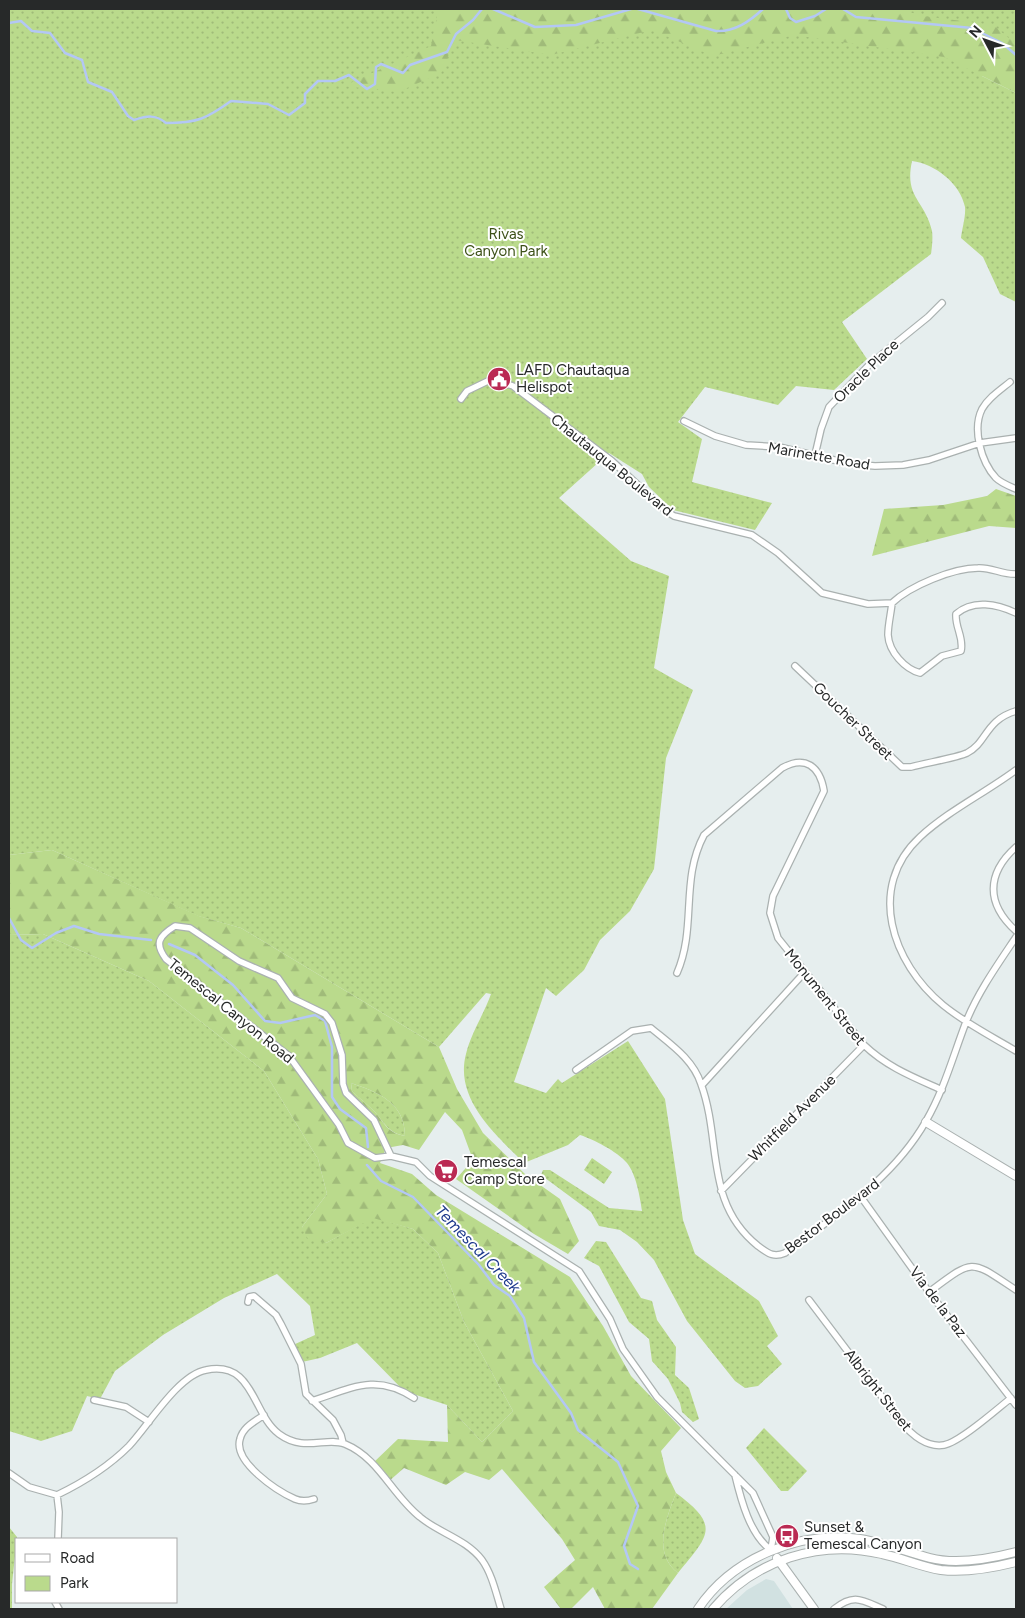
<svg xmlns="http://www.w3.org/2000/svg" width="1025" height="1618" viewBox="0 0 1025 1618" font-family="Figtree,sans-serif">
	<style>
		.built { fill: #d1e1e1 }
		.green { fill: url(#green-dots) }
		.forest { fill: url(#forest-firs); fill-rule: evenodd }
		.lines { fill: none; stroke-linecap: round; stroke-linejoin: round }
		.stream { stroke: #b3c7f5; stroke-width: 2.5 }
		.street-casing { stroke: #aab1b0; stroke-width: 8 }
		.secondary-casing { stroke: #aab1b0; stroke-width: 10 }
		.street { stroke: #fff; stroke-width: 5.5 }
		.secondary { stroke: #fff; stroke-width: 8 }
		.labels { text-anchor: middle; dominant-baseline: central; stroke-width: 4; stroke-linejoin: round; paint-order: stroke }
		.park-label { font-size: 15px; fill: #3d5118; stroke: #fff }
		.poi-label { font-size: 15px; fill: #272929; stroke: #fff; text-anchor: start }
		.street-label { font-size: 15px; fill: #272929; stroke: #fff }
		.water-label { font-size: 16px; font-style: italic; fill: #1d398c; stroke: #fff }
	</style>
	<defs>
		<pattern id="green-dots" width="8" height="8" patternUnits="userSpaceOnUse" patternTransform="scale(1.25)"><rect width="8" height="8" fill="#bada8c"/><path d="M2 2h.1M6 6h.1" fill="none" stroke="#a0bb79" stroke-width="1.8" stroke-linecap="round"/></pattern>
		<pattern id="forest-firs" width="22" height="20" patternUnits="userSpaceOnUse" patternTransform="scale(1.25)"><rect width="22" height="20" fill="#bada8c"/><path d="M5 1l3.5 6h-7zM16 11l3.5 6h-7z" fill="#a0bb79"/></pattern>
	</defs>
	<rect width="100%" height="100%" fill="#e6eeee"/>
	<path class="built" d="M766,1579L774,1581L793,1609H726L747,1590Z"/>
	<path class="green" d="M9,9H1016V55L982,76L1016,93V302L1000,294L983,257L961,238C962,229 966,216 965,207C960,183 935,164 912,161C904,198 925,200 932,231C933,238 932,247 931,254L842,322L867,359L834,390L796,386L778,405L705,387L678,422L702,439L692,482L772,503L755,530L673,510L649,487L642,474L609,453L559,498L631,561L669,576L654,668L693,690L666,758L654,869L630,911L600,940L584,970L556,996L546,988L514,1082L546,1093L558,1079L562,1083L628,1041L665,1099L683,1220L695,1254L759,1301L778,1336L767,1346L782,1364L758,1386L745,1388L735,1381L687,1321L654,1260L637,1242L620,1230L599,1226L591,1212L541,1175L543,1170H550L609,1208L642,1211C640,1197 636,1174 627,1163C618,1152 593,1139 580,1135L568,1145L524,1163C496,1135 454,1099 466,1054C471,1033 484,1014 491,994L486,993L439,1047L241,928L198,916L52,850L9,855Z
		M43,934L149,981L264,1071L318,1159L327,1194L302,1227L326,1243L373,1217L413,1229L438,1253L464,1322L513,1411L482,1442L447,1405L404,1391L357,1343L320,1358L302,1362L293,1345L315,1335L310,1306L277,1274L224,1298L163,1335L115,1371L100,1399L87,1396L72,1431L41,1441L9,1431V935Z
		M351,1083C377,1092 405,1102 405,1136C389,1133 385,1124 375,1112C368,1105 359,1098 352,1091Z
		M592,1158L612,1172L604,1184L584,1170Z
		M596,1241L606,1242L641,1298L652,1301L657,1320L676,1347L675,1375L689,1388L699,1419L693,1422L682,1412L680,1403L668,1379L652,1361L649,1339L629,1322L599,1266L584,1258Z
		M764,1428L807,1471L788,1491H781L746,1448Z
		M676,1493C721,1526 709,1535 678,1573C652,1553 666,1519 676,1493Z
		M9,1527L17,1537L12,1584V1609H9Z"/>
	<path class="forest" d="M433,9H899L923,16L993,25L1016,44V93L944,57L794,35L713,56L652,30L551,55L455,40L441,73L398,92L344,86L431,46L437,16Z
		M996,489L1016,496V528L989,526L872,556L884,509L943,505L987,496Z
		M52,850L199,916L241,928L439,1047L457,1089L483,1133L526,1175L560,1199L579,1241L568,1254L534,1234L456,1179L473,1160L462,1130L445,1112L419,1150L403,1145L386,1148L380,1163L412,1174L436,1195L570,1277L603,1326L631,1376L681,1428L661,1451L666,1472L676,1493C666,1519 652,1553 678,1573L652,1609H605L593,1587L571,1609H561L544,1587L575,1560L562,1539L502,1469L489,1480L465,1472L446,1485L404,1468L388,1482L373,1463L398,1439L448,1442L447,1405L482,1442L513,1411L464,1322L438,1253L413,1229L373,1218L326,1243L308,1239L302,1227L327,1194L318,1159L264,1071L149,981L43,934L9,935V855ZM351,1083C377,1092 405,1102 405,1136C388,1133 385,1124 375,1112C368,1105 359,1098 352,1091Z"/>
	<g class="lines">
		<path class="stream" d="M493,9L535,27L576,25L631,9
			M638,9L716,31C735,32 750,21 763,9
			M786,9L790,18L796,22L815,16L826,9
			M843,9L856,17L972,28L1002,43L1016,55
			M9,23L21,21L32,31L50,33L65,53L82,60L88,82L112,92L128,116L134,120C147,116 155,114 166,123C197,123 206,119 231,101L268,104L289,115L305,103V94L318,81H335L349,75L367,89L375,84L376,67L381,64L403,73L410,65L447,52L456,34L473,20L482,9
			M9,918L21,940L32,948L56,933L74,926L99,934L151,940
			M169,944L195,955L233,985L265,1021L280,1023L315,1015L325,1021L332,1047V1097L340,1109L366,1128L368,1147
			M367,1165L381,1181L413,1197L479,1265L494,1285L510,1296L524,1318L534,1362L571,1413L578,1430L618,1462L638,1506L624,1546L630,1564L638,1569"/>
		<g class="street-casing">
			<path id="street" d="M1010,382C1000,390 988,398 982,409C972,429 981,462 996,478C1001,483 1009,486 1016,489
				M461,399L467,391L492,379L513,386L612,461L666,511L674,516L752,535L778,553L822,593L868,604L892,603C910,586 953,568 978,568C991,567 1003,575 1016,574
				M684,421L715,436L746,445L779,447L851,464L875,466L903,465L929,460L980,443L1016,438
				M815,455L821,429L829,407L870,364L928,317L942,303
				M892,603C891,613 888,625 888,635C889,652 905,669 920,673L942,656L961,651C964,637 955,628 956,614C973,599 997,604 1016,613
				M795,666L902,767H911C925,763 956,758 967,753C987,743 985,720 1016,711
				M1016,770C985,793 948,811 920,837C866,887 892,963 943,1005C965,1023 991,1036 1016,1051
				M1016,847C986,874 986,904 1016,931
				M175,926L190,928L239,961L278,978L292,998L325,1014L332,1023L342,1055L343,1084L346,1093L374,1120L391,1156L375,1158L348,1143L339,1125L289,1056L166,959C154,943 159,936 175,926Z
				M677,973C697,927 680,880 704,835L782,768C805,755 820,766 824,791L773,896L770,913L778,938L864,1045C887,1067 913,1077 942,1090
				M576,1070L632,1031L651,1028C670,1044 693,1059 701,1084C722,1141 704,1203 758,1246C768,1253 773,1258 785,1253C837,1214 893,1179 926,1121C944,1090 953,1056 966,1022C978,992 998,964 1016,937
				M702,1085L804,973
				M391,1156L416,1162L430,1176L579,1271L610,1319L623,1349L657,1397L753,1493L773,1537L771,1550C750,1535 741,1500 735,1475
				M721,1191L864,1045
				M861,1197L929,1292L1016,1405
				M929,1292C975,1258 969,1259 1016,1290
				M809,1300L901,1422C911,1434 926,1448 944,1445C960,1442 996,1410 1011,1398
				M248,1302L249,1297L254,1296L276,1315L281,1324L301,1364L306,1394L333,1420L341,1435L343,1443
				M94,1400L126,1407L149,1422
				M312,1401C352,1388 376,1373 414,1398
				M264,1415C254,1422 243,1427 240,1439C233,1462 277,1491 295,1499C302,1502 308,1501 314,1499
				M9,1473L29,1487L57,1495C84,1482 108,1467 129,1446C148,1426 178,1375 206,1370C254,1360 252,1414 279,1434C305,1453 326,1436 345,1444C379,1458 392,1495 420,1517C439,1533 466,1539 482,1560C492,1574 496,1593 501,1609
				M57,1495L59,1512L58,1539
				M55,1602L59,1609
				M834,1609C854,1593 862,1600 883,1609"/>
		</g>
		<g class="secondary-casing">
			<path id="secondary" d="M926,1122L1016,1176
				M777,1558L814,1609
				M698,1609C732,1558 800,1530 860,1539C885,1543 907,1552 930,1558C957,1565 989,1559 1016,1552
				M713,1609C755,1560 819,1539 882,1554C902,1558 921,1567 941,1570C966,1573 992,1568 1016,1562"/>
		</g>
		<use href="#street" class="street"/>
		<use href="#secondary" class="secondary"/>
	</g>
	<defs>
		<g id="civic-disc" transform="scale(1.25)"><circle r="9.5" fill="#ba2a53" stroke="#fff"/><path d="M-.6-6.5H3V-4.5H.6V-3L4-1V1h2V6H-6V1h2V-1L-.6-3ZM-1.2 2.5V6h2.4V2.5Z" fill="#fff"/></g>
		<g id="supermarket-disc" transform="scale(1.25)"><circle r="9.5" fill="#ba2a53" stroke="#fff"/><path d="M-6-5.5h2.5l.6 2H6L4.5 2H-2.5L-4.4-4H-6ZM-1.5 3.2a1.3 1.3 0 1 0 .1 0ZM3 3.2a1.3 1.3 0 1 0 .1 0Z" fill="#fff"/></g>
		<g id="bus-disc" transform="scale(1.25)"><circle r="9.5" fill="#ba2a53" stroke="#fff"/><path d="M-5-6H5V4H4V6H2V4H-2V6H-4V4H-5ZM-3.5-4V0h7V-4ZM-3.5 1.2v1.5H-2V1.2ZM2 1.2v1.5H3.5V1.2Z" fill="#fff"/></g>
	</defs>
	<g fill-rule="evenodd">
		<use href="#civic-disc" x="499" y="379"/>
		<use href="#supermarket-disc" x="446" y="1171"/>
		<use href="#bus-disc" x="787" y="1536"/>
	</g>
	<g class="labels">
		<g class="park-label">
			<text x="506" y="234">Rivas<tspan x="506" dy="17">Canyon Park</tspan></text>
		</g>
		<g class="poi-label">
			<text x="516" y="370">LAFD Chautaqua<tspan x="516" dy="17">Helispot</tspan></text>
			<text x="464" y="1162">Temescal<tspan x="464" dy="17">Camp Store</tspan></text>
			<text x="804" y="1527">Sunset &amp;<tspan x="804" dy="17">Temescal Canyon</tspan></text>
		</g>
		<g class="street-label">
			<text transform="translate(866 371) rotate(-44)">Oracle Place</text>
			<text transform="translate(819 456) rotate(10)">Marinette Road</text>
			<text transform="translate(612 465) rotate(39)">Chautauqua Boulevard</text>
			<text transform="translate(853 721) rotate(44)">Goucher Street</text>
			<text transform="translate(825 997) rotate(51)">Monument Street</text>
			<text transform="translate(231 1011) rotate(39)">Temescal Canyon Road</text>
			<text transform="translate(792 1118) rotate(-45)">Whitfield Avenue</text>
			<text transform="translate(832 1216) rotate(-37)">Bestor Boulevard</text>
			<text transform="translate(938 1302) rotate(53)">Via de la Paz</text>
			<text transform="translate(878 1390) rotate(52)">Albright Street</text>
		</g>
		<g class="water-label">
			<text transform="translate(478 1249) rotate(46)">Temescal Creek</text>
		</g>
	</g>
	<rect width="1025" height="1618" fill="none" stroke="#272929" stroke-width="20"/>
	<rect x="15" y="1538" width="162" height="65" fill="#ffffff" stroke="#a9a9a9"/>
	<rect x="25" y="1554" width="25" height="8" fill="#ffffff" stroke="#a9a9a9"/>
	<text x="60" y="1563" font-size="15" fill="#272929">Road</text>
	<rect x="25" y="1576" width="25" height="15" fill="#bada8c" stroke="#a9a9a9"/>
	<text x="60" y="1588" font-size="15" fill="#272929">Park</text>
	<g transform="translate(985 40) rotate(311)" stroke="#ffffff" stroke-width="4" paint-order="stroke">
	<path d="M0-4L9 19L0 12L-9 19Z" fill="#272929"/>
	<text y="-8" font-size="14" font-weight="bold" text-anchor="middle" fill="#272929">N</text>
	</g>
</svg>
